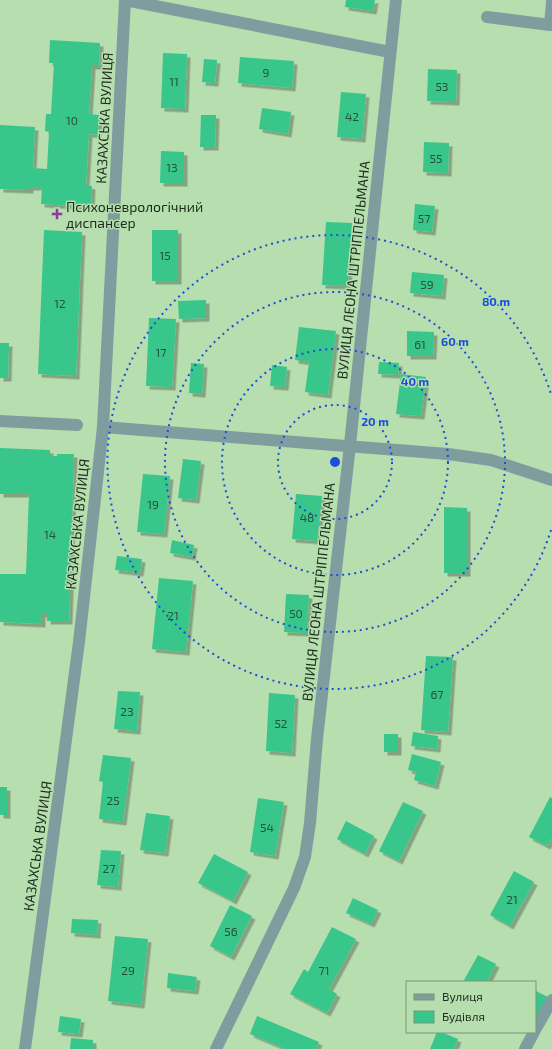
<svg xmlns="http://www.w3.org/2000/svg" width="552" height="1049" viewBox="0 0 552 1049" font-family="'Exo 2',sans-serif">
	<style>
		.building { fill: #38c68b; filter: url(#shadow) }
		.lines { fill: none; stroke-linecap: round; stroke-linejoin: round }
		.minor { stroke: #7f9d9f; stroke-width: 12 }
		.ring { fill: none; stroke: #1d4ed8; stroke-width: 2; stroke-dasharray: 2 4 }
		.poi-dot { fill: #9238a3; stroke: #b6deaf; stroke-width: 1.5 }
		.labels { text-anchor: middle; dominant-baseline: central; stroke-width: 3; stroke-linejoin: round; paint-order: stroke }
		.number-label { font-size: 12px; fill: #245237 }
		.street-label { font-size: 14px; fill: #1d2c1b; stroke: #b6deaf }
		.poi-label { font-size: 14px; fill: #1d2c1b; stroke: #b6deaf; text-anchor: start }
		.centre { fill: #1d4ed8; stroke: #b6deaf; stroke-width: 2 }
		.ring-label { font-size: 12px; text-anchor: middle; font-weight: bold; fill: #1d4ed8; stroke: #b6deaf; stroke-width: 3; stroke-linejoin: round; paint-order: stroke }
	</style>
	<defs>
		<filter id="shadow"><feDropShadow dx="3.5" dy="3.5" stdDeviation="0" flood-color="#0004"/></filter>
	</defs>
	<rect width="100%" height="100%" fill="#b6deaf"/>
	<path class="building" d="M346,0H375L373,11L345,7Z
		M50,40L100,43L99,66H92L89,114L99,115L98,135L89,134L86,185L92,186L91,207L41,204L42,187H30V190L0,189V125L35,127L33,168L47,169L49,132L45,131L46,114H51L54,63H49Z
		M163,53L187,54L185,109L161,108Z
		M240,57L294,61L292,88L238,83Z
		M204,59L217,60L215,83L202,82Z
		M428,69L457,70L456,102L427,101Z
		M341,92L366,94L362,139L337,137Z
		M262,108L291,112L288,134L259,129Z
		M201,115H216L215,147H200Z
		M424,142L449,143L448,173L423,172Z
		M161,151L184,152V183H160Z
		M415,204L435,206L432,232L413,230Z
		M326,222L352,223L348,286L322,285Z
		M44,230L82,232L76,376L38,374Z
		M152,230H178V281H152Z
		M412,272L444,275L442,296L410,293Z
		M206,300V318L179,319L178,301Z
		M149,318L176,319L172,387L146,386Z
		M299,327L336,331L328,395L305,392L309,362L295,360Z
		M407,331L434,332L433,356H407Z
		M0,343H9L8,378H0Z
		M379,362L399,363L398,375L378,374Z
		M191,363L204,364L202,394L189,393Z
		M272,365L287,367L285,387L270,386Z
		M401,374L426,377L421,416L396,414Z
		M0,448L50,450V456H57V454H74L69,621H47V614H42V624L0,622V574H26L29,494H0Z
		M183,459L201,461L196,500L178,498Z
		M143,474L170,476L164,534L137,532Z
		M296,494L322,496L317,541L292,539Z
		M444,507L467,508V573H444Z
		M172,540L194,545L192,557L170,553Z
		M117,556L142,559L140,573L115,570Z
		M159,578L193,581L186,652L152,649Z
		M286,594L309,595L307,633L284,632Z
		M426,656L453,657L448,732L421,730Z
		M118,691L140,692L137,731L114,729Z
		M269,693L295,695L292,753L266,751Z
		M413,732L438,736L437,749L411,746Z
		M384,734H398V752H384Z
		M412,754L441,762L435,786L414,780L416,772L408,770Z
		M103,755L131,758L123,822L99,819L103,782L99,781Z
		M0,787H7V815H0Z
		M550,797L552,798V838L547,846L529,837Z
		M258,798L284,802L275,856L250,852Z
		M403,802L423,811L399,861L379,851Z
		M146,813L170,816L165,853L140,850Z
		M346,821L374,836L365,854L337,839Z
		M101,850L121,851L118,887L97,885Z
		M214,854L248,872L233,901L198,883Z
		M514,871L534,882L510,926L490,915Z
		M353,898L378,910L371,924L346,913Z
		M230,905L252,916L231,957L210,946Z
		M72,919L98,920L97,935L71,933Z
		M332,927L356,939L329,989L337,994L327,1013L290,994L304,969L308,972Z
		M115,936L148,939L141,1005L108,1001Z
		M478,955L496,964L487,982H463Z
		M168,973L197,977L195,991L167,988Z
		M536,991L548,997L535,1020V992Z
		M60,1016L81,1019L79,1034L58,1032Z
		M257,1016L319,1042L316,1049H286L250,1034Z
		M437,1032H441L458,1039L454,1049H430Z
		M71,1038L93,1040V1049H70Z"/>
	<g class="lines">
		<path class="minor" d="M125,0L390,52
			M487,17L550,25L552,2
			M0,421L77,425
			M103,427L448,454L491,460L552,480
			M535,1030L552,1000
			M25,1049L79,642L103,427L125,0
			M216,1049L294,888L305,857L310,823L317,739L350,445L396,0
			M525,1049L534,1032"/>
	</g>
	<g class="ring">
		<circle cx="335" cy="462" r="57"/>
		<circle cx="335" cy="462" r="113"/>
		<circle cx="335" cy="462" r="170"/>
		<path d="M551 530A227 227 0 1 1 551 394"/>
	</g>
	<path class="poi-dot" d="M55 208h4v4h4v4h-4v4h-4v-4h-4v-4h4z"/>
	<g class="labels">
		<g class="number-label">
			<text x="266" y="72">9</text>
			<text x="174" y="81">11</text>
			<text x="442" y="86">53</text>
			<text x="352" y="116">42</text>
			<text x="72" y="120">10</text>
			<text x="436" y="158">55</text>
			<text x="172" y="167">13</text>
			<text x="424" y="218">57</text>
			<text x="165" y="255">15</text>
			<text x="427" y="284">59</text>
			<text x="60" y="303">12</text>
			<text x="420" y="344">61</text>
			<text x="161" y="352">17</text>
			<text x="153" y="504">19</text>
			<text x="307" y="517">48</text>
			<text x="50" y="534">14</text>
			<text x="296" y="613">50</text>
			<text x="173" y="615">21</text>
			<text x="437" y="694">67</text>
			<text x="127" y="711">23</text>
			<text x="281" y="723">52</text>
			<text x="113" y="800">25</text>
			<text x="267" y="827">54</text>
			<text x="109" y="868">27</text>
			<text x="512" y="899">21</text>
			<text x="231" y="931">56</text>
			<text x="128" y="970">29</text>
			<text x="324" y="970">71</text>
		</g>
		<g class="street-label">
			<text transform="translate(104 118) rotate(-87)">КАЗАХСЬКА ВУЛИЦЯ</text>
			<text transform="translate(353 270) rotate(-84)">ВУЛИЦЯ ЛЕОНА ШТРІППЕЛЬМАНА</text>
			<text transform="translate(77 524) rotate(-84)">КАЗАХСЬКА ВУЛИЦЯ</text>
			<text transform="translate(318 592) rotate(-84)">ВУЛИЦЯ ЛЕОНА ШТРІППЕЛЬМАНА</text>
			<text transform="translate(37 846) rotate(-82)">КАЗАХСЬКА ВУЛИЦЯ</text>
		</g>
		<g class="poi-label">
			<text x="66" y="206">Психоневрологічний<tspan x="66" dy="16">диспансер</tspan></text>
		</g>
	</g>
	<circle cx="335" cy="462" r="6" class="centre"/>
	<g class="ring-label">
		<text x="496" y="306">80 m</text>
		<text x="455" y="346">60 m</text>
		<text x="415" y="386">40 m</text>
		<text x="375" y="426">20 m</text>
	</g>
	<rect x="406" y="981" width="130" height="52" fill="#b6deaf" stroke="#799774"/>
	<rect x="414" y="994" width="20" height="6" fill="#7f9d9f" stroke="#799774"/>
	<text x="442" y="1001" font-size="12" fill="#1d2c1b">Вулиця</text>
	<rect x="414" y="1011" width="20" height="12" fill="#38c68b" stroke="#799774"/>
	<text x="442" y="1021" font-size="12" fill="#1d2c1b">Будівля</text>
</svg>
